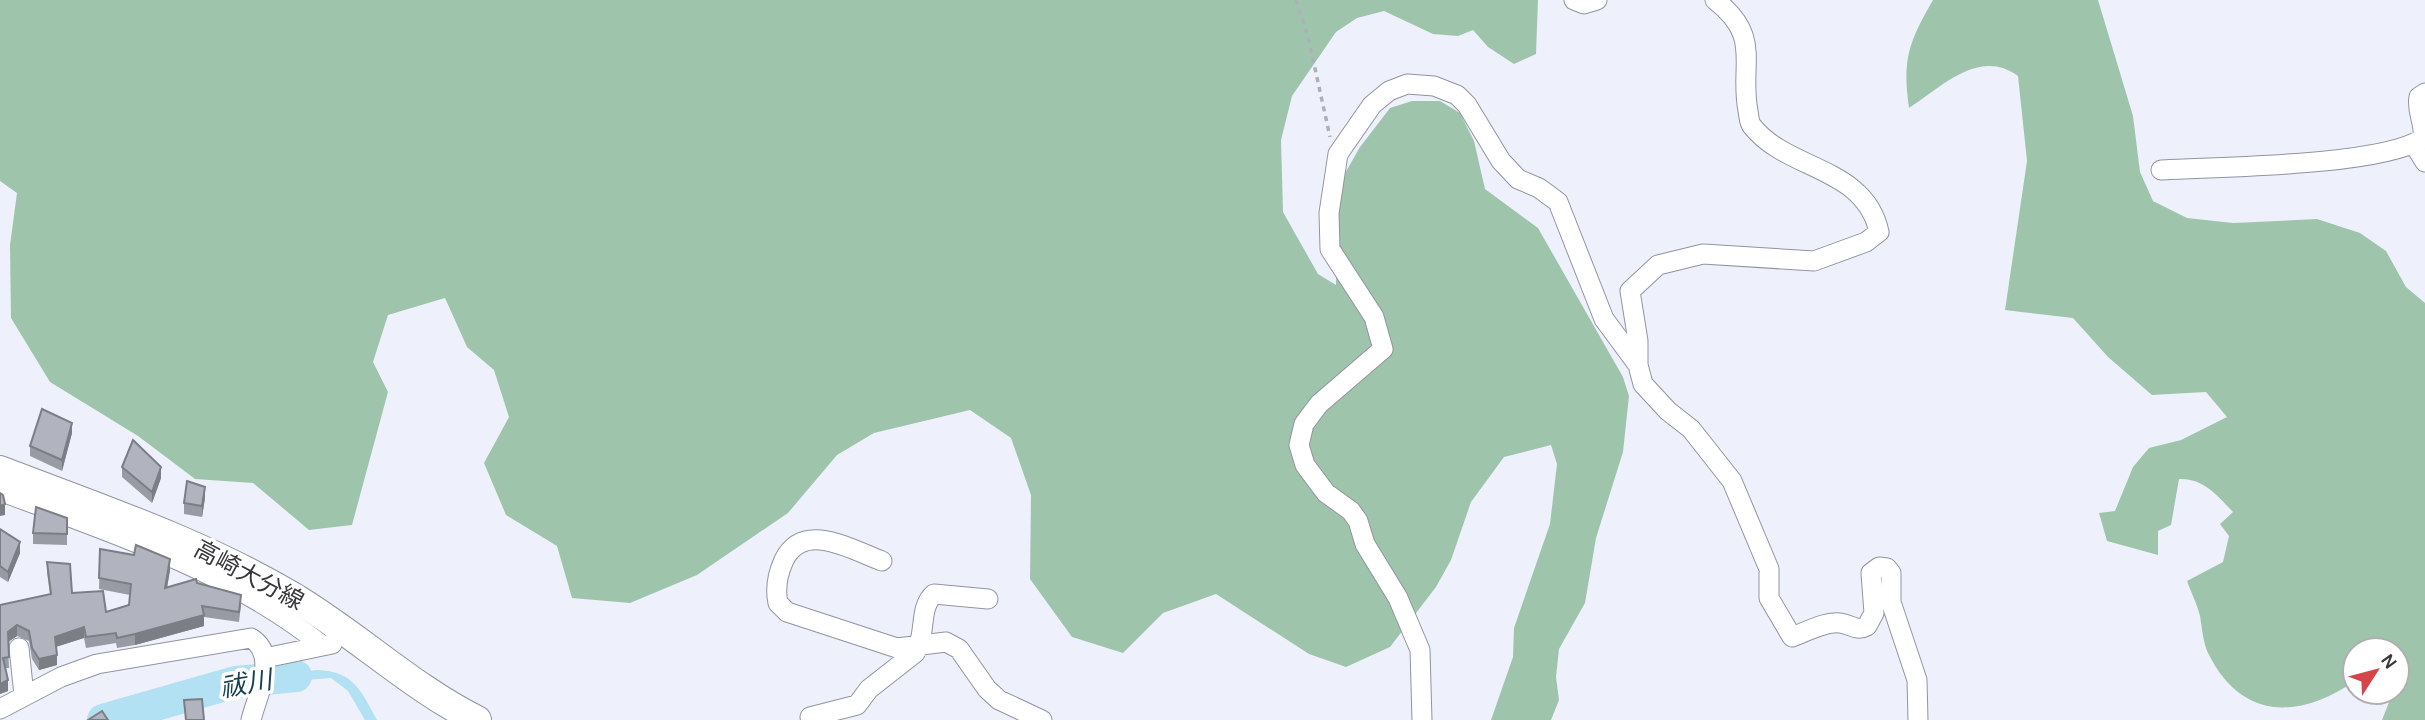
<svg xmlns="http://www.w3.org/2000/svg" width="2425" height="720" viewBox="0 0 2425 720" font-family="Karla,'Noto Sans JP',sans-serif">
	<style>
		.forest { fill: #9ec5ab }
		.water { fill: #b1e1f3 }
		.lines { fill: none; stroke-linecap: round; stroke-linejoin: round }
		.river { stroke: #b1e1f3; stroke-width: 32 }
		.street-casing { stroke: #91949f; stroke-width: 21 }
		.secondary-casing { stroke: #91949f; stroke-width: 30 }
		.path { stroke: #aeb0b9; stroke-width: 3.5; stroke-dasharray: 5 5; stroke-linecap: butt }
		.street { stroke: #fff; stroke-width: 19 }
		.secondary { stroke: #fff; stroke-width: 28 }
		.wall { fill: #989ba4 }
		.shaded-wall { fill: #7c7e86 }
		.building { fill: #b1b4bf; stroke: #7c7e86; stroke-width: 2 }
		.labels { text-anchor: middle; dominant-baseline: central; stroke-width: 7; stroke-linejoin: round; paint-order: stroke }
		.street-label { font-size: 24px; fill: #37383c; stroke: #fff }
		.water-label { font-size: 26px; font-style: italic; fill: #17414e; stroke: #fff }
	</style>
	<rect width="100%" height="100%" fill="#eef1fc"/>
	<path class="forest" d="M0,0H1538L1536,54L1514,64L1488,47L1473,30L1458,36L1433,34L1384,11L1357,18L1336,32L1292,96L1281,140L1283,212L1318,274L1336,285L1337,206L1344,175L1360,147L1390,108L1412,101H1440L1460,113L1474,141L1485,189L1538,228L1623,377L1629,396L1623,452L1596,538L1585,603L1559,649L1556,677L1559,700L1551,720H1491L1513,657L1514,628L1550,524L1557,464L1551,445L1504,457L1471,502L1451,560L1436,587L1390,647L1346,667L1309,654L1216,594L1163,613L1123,653L1072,637L1030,579L1031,495L1011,438L970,410L874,433L837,455L788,513L697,575L630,603L572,598L557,546L506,515L484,463L509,417L494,370L467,347L445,298L388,315L373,362L388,392L352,525L309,530L253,483L195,479L138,436L50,382L11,318L10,245L17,193L0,181Z
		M1933,0H2098L2133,116L2140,172L2153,201L2187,218L2233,223L2317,219L2360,233L2386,251L2406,287L2425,303V720H2382L2393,692H2397V650H2355V681C2298,720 2241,720 2208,653C2203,642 2202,628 2200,616C2197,604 2191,592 2187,581L2223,562L2229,536L2220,524L2233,512C2217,495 2203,478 2179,479L2171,525L2158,531V555L2107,541L2099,513L2115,511L2133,467L2149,448L2181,440L2227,417L2206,392L2152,395L2108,357L2073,318L2005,310L2027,161L2018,76C1979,48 1943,86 1909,108C1902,59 1909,42 1933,0Z"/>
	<path class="water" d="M317,670C354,671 361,691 377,720H365L348,691L331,678L268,683L270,675Z"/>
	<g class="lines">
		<path class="river" d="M103,720L236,682L296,676"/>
		<g class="street-casing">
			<path id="street" d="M1574,0L1584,4L1597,0
				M1715,0C1763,37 1739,64 1748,111C1749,116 1749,123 1752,126C1787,171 1865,166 1879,232L1866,242L1814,261L1703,254L1658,265L1630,291L1638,341V365L1643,384L1668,411L1691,429L1732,481L1769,569V598L1792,637C1806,632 1825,621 1840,623C1851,624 1856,632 1867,626L1874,613L1871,573L1879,567L1887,568L1891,573V602L1917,680L1918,720
				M2414,144L2425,162
				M2161,170C2216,167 2383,166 2423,138C2425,122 2416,113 2419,97L2425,93
				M0,491C111,533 229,570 323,646
				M882,561C852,550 804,520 784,560C778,573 775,589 778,603L787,612L897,648L946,642L959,649L987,689L999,700L1042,720
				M19,648L24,695
				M265,658L332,644
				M0,709L61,677L97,664L251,638C279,655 257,695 251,720
				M810,717L857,705L869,689L915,653C927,636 918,608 934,594L988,599
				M1422,720L1420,650L1398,598L1365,544L1358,521L1351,511L1326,493L1305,465L1299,445L1304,424L1319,404L1383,349L1374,317L1330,249L1329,213L1338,154L1372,105L1389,91L1407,84L1434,86L1457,95L1467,105L1501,161L1518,179L1539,188L1558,202L1604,319L1638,365"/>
		</g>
		<g class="secondary-casing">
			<path id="secondary" d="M0,470C99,508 201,542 292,596C356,634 411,687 477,720"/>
		</g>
		<path class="path" d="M1296,0L1309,41L1330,137"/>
		<use href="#street" class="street"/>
		<use href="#secondary" class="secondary"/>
	</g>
	<path class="wall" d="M72,433L62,471L30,456V446Z
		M122,467L161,478L152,503L122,477Z
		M205,498L202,517L184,514V503Z
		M67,518V545L33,544V533Z
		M0,529L20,553L8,582L0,577Z
		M100,549L170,570L167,588L197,583L241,605L239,622L204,617V626L135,645L117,648L116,643L86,648L84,638L56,647L57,665L39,670L32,659L29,641L17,636L8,642L9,668H5L8,691L0,694V605L50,594L47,572V562L72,593L106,612L129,605L130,595L99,589Z"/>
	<path class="shaded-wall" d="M72,423V433L62,471V460Z
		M161,467V478L152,503V492Z
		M205,487V498L202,517V506Z
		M5,504V515L0,516V506Z
		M20,542V553L8,582V572Z
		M170,559V570L165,599V588Z
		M204,615V626L135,645V634Z
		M17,625V636L8,642V632Z
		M84,627V638L55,647V637Z
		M57,655V665L39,670V659Z
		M8,680V691L0,694V684Z"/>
	<path class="building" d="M42,409L72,423L62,460L30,446Z
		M133,440L161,467L152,492L122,467Z
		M187,481L205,487L202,506L184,503Z
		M0,493L3,495L5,504L0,506Z
		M36,507L67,518V534L33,533Z
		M0,529L20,542L8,572L0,566Z
		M136,545L170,559L165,588L196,579L197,583L241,595L239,612L202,606L204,615L135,634L117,638L116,633L86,637L84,627L55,637L57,655L39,659L32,648L29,631L17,625L8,632L9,657L3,658L8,680L0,684V605L51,594L47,562L70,564L72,593L103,591L106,612L129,605L131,584L99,578L100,549L134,555Z
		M202,699L204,720H186L184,700Z
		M102,711L108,720H88Z"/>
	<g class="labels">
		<g class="street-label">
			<text transform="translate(249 575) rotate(28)">高崎大分線</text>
		</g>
		<g class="water-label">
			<text transform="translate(246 684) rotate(-10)">祓川</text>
		</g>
	</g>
	<g transform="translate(2376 671) rotate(54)"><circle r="33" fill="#ffffff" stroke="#afafb1" stroke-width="2"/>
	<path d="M0-5L12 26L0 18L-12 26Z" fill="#d44449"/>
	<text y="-10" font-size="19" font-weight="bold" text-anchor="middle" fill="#37383c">N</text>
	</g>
</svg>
